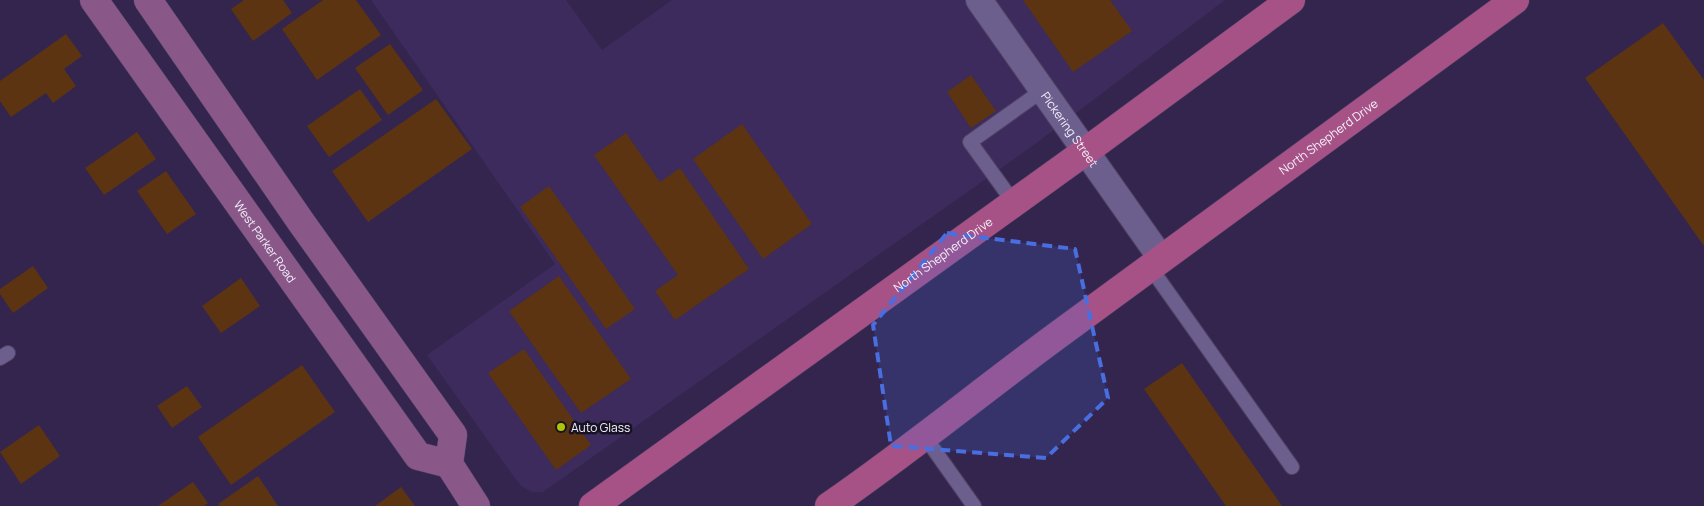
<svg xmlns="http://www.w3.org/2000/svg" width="1704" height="506" viewBox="0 0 1704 506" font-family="Manrope,sans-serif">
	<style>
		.built { fill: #3c2b5c }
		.building { fill: #5c3412 }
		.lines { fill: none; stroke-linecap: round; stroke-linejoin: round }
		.service-casing { stroke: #4f4263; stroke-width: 16 }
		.minor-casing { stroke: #4f4263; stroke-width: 28 }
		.secondary-casing { stroke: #4f4263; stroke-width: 29 }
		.primary-casing { stroke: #4f4263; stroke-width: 29 }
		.service { stroke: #6c5f8d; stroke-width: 14 }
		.minor { stroke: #6c5f8d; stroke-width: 26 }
		.secondary { stroke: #895889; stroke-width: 28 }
		.primary { stroke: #a65286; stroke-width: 28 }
		.marked { fill: #486edf; fill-opacity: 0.2; stroke: #486edf; stroke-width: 4; stroke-dasharray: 10 6; stroke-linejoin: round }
		.poi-dot { fill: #afc504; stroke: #181225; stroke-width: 2 }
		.labels { text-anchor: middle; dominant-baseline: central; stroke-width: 5; stroke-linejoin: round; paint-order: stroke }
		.street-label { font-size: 12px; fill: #f3f0fb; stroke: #181225 }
		.poi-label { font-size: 12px; fill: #f3f0fb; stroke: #181225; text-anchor: start }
	</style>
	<rect width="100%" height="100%" fill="#33254e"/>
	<path class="built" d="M371,0H566L602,50L672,0H1225L1038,142L543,492H532L521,486L514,477L427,355L555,264Z"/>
	<path class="building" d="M244,0H283L292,13L253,41L231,9Z
		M323,0H356L381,35L317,80L282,29Z
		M1023,0H1110L1132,31L1073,72Z
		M1663,23L1704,80V246L1585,78Z
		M66,34L82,56L64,69L76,86L53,103L46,93L11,117L0,101V81Z
		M390,44L423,90L388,115L355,68Z
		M971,75L996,111L971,128L947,92Z
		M360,89L382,120L329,157L307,126Z
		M436,99L472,149L368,222L332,171Z
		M742,124L812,224L763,259L693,159Z
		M137,132L156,159L104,195L85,168Z
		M626,133L660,182L680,168L749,269L675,320L655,291L678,275L594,155Z
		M166,171L196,214L167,234L137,191Z
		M549,186L635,309L606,329L520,207Z
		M33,266L48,288L13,313L0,294V289Z
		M559,276L631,379L581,413L509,311Z
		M241,278L260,306L221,333L202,306Z
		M524,349L591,445L556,470L488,373Z
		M1182,363L1282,506H1226L1144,389Z
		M302,365L335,412L231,485L198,437Z
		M187,386L202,407L172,428L157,406Z
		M39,425L60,456L21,484L0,452Z
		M258,476L278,506H220L218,504Z
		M193,482L208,503L204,506H158Z
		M401,487L415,506H375Z"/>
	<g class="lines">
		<g class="service-casing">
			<path id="service" d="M1014,203L970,142L1043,90
				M1150,267L1292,467
				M0,358L8,353
				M925,437L974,506"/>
		</g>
		<g class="minor-casing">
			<g id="minor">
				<path id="s1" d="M979,0L1161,258"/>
			</g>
		</g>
		<g class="secondary-casing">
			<g id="secondary">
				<path id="s2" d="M94,0L418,456L449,464"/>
				<path d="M148,0L301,222L453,435L449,464L476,506"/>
			</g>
		</g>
		<g class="primary-casing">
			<g id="primary">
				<path id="s3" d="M593,506L1086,151L1291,0"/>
				<path id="s4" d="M829,506C909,451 984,389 1062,332C1213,220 1364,110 1515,0"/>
			</g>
		</g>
		<use href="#service" class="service"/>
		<use href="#minor" class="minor"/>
		<use href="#secondary" class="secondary"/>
		<use href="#primary" class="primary"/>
	</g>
	<path class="marked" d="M947,233L1075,249L1108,398L1046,458L891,446L873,325Z"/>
	<circle class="poi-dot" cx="561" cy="427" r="5"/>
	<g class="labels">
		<g class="street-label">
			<text stroke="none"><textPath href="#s1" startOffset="158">Pickering Street</textPath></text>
			<text stroke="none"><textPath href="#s4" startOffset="621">North Shepherd Drive</textPath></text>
			<text stroke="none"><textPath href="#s2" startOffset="296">West Parker Road</textPath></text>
			<text stroke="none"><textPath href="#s3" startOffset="431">North Shepherd Drive</textPath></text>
		</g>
		<g class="poi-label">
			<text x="571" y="427">Auto Glass</text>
		</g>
	</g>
</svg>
